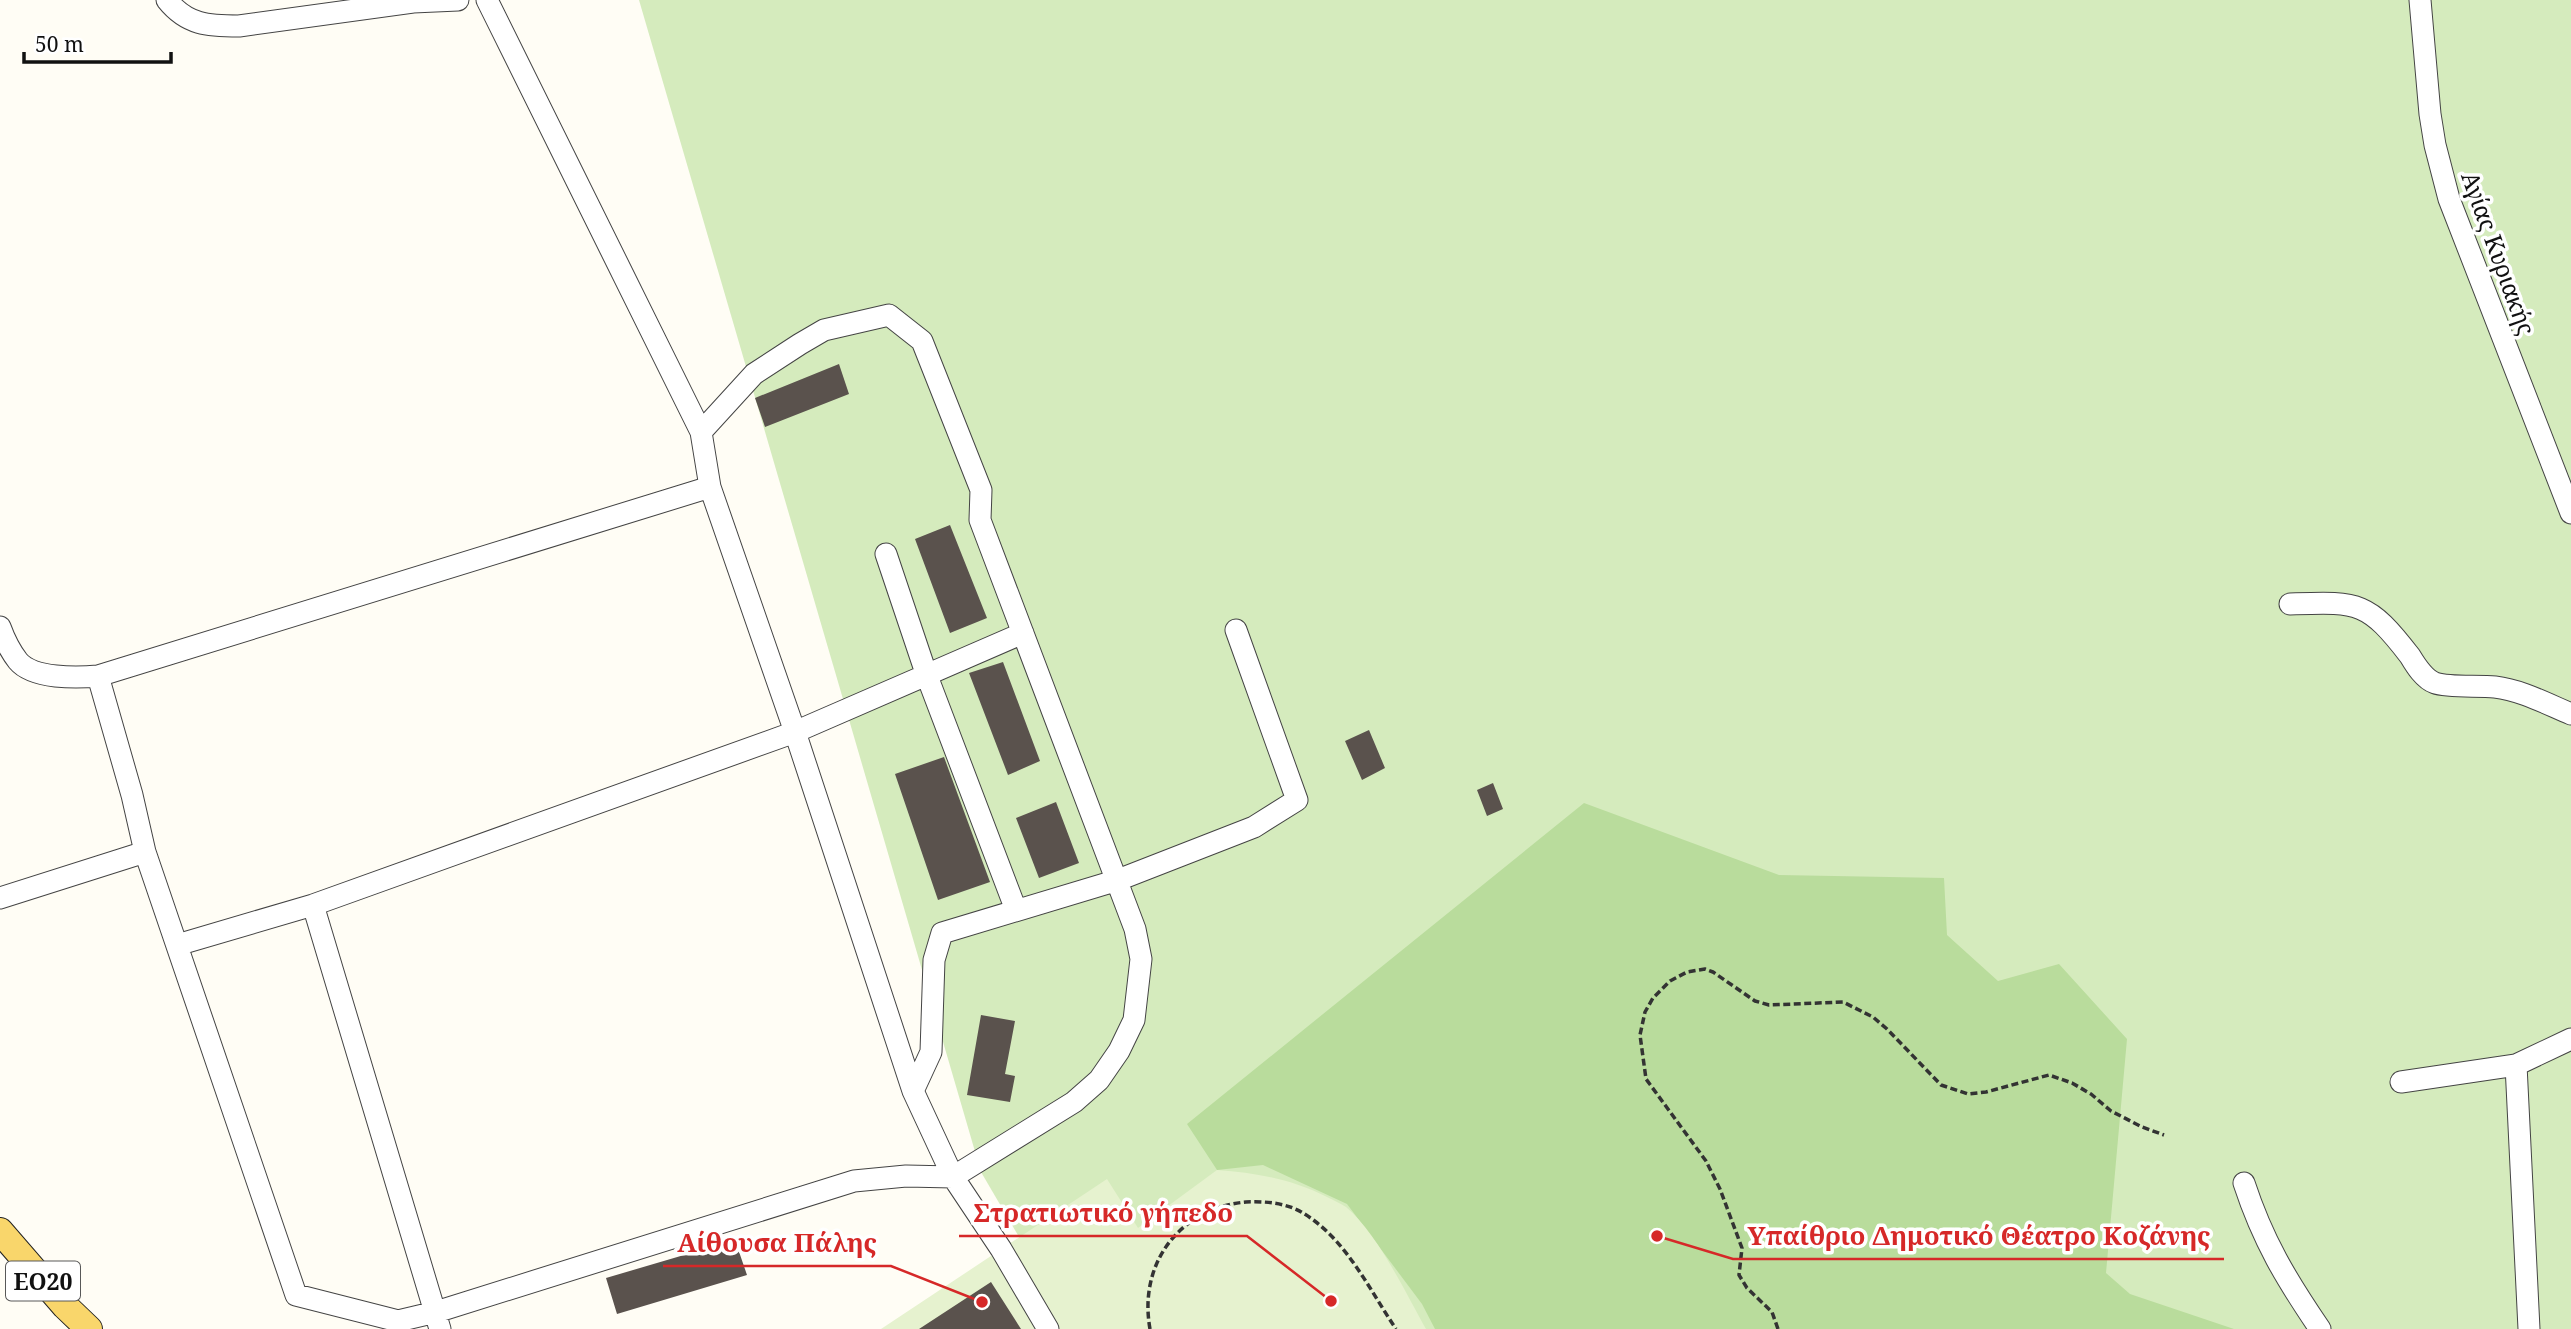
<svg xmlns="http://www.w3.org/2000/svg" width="2571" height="1329" viewBox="0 0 2571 1329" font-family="'Noto Serif',serif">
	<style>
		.green { fill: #d5ebbd }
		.forest { fill: #b9dc9c }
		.pitch { fill: #e6f2cf }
		.building { fill: #5a524d }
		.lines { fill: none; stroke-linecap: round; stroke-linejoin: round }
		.minor-casing { stroke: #444; stroke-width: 23 }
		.major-casing { stroke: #222; stroke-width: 28 }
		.path { stroke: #333; stroke-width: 3.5; stroke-dasharray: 7 3.5; stroke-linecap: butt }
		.minor { stroke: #fff; stroke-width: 21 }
		.major { stroke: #f9d66b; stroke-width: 26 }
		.labels { text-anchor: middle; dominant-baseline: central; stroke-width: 7; stroke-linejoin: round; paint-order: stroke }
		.shield { fill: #fff; stroke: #585858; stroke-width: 2 }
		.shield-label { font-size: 23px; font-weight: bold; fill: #111 }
		.street-label { font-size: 24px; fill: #111; stroke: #fff }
		.leader { fill: none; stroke: #d62828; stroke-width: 2.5 }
		.callout-dot { fill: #d62828; stroke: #fff; stroke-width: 2.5 }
		.callout-label { font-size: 26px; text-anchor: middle; font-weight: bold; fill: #d62828; stroke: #fff; stroke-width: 7; stroke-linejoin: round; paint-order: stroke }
	</style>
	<rect width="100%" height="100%" fill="#fffdf5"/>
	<path class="green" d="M639,0H2571V1329H1073L981,1172Z"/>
	<path class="forest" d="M1584,803L1779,875L1944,878L1947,935L1998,981L2059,964L2127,1039L2106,1273L2130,1294L2234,1329H1435L1422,1304L1347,1204L1263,1165L1217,1170L1187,1124Z"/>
	<path class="pitch" d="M1217,1170C1257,1173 1291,1179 1327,1197C1333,1200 1340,1203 1346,1207C1378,1234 1405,1292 1426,1329H881L1107,1179L1138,1228Z"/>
	<path class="building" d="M839,364L849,394L765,427L755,398Z
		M950,525L987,618L950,633L915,539Z
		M1003,662L1040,761L1008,775L969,673Z
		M1369,730L1385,768L1362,780L1345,741Z
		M944,757L990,882L938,900L895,774Z
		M1493,783L1503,809L1487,816L1477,790Z
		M1056,802L1079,863L1039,878L1016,818Z
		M981,1015L1015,1021L1005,1074L1015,1076L1010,1102L967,1095Z
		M735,1240L747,1275L617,1314L606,1278Z
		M991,1282L1021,1329H919Z"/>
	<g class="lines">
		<g class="minor-casing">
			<path id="minor" d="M167,0C187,25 208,26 239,26L413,2L458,0
				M487,0L701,432L710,487L795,732L913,1091L953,1177L1001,1249L1048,1329
				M2420,0L2430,114L2435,145L2449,199L2571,513
				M701,432L754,374L800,344L824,330L889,315L922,341L981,490L980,520L1135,929L1141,959L1134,1020L1119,1051L1099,1080L1074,1102L953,1177L906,1176L854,1181L436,1312L398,1321L296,1295L145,852L132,795L98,676L710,487
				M886,554L927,676L1016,910
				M2290,604C2358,602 2367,600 2410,656C2416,666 2424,679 2435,683C2449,688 2479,685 2495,687C2521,690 2547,704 2571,714
				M0,627C4,638 11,652 18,661C33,679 77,678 98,676
				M0,898L145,852
				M313,905L440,1329
				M177,945L313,905L795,732L1023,633
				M2516,1065L2529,1329
				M2401,1082L2516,1065L2571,1039
				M913,1091L931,1052L934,960L942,933L1118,880L1254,827L1297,800L1236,630
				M2244,1183C2263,1241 2286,1279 2320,1329"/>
		</g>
		<g class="major-casing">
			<path id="major" d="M0,1231L65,1306L89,1329"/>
		</g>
		<path class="path" d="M1150,1329C1138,1263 1180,1208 1246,1202C1265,1201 1287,1203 1303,1213C1346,1239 1369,1289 1396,1329
			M1778,1329L1772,1312L1747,1288L1739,1275L1742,1248L1720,1189L1706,1161L1646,1079L1640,1035L1645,1012L1653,998L1670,981L1687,972L1705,969L1713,972L1755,1001L1769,1005L1843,1002L1873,1017L1887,1029L1941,1085L1968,1094L1986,1092L2049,1075L2072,1083L2091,1094L2111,1111L2142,1127L2164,1135"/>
		<use href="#minor" class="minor"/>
		<use href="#major" class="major"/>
	</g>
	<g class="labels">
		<rect class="shield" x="6" y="1261.5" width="74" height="39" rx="5"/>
		<g class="shield-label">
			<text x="43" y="1281">ΕΟ20</text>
		</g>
		<g class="street-label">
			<text transform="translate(2499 253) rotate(70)">Αγίας Κυριακής</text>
		</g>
	</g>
	<path class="leader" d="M1331 1301L1247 1236H959M1657 1236L1733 1259H2224M982 1302L891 1266H663"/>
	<g class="callout-dot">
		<circle cx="1331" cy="1301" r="7"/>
		<circle cx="1657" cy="1236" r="7"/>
		<circle cx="982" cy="1302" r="7"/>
	</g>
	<g class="callout-label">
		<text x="1103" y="1222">Στρατιωτικό γήπεδο</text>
		<text x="1979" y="1245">Υπαίθριο Δημοτικό Θέατρο Κοζάνης</text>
		<text x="777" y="1252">Αίθουσα Πάλης</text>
	</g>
	<path d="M24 52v10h147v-10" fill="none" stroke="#111111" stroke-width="3.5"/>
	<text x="35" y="52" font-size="21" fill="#111111" stroke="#ffffff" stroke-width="5" paint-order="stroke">50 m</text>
</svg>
